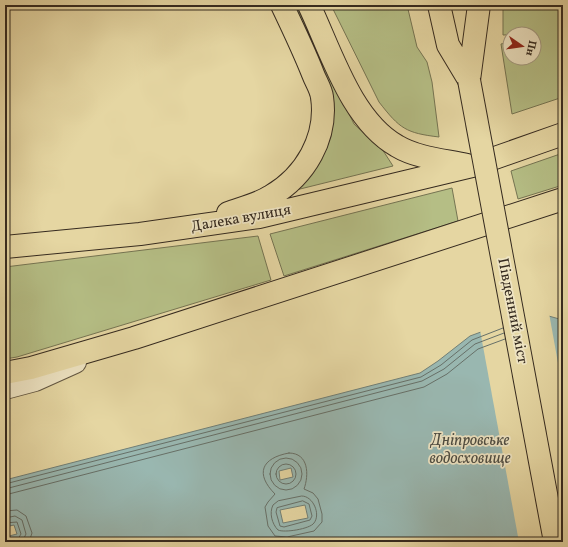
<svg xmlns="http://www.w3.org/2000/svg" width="568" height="547" viewBox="0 0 568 547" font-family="Vollkorn,serif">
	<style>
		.green { fill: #b5be85; stroke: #757452 }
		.water { fill: #99b7b0; stroke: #717f76; fill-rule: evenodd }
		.pier { fill: #e5d6a2 }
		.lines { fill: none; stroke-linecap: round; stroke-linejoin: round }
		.shore { stroke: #677068; stroke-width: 1 }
		.minor-casing { stroke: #615540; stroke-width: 24 }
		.major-casing { stroke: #352a1f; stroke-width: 24 }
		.minor { stroke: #eee4c3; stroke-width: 22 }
		.major { stroke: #e5d6a2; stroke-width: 22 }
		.major-bridge-casing { stroke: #352a1f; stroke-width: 24; stroke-linecap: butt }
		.major-bridge { stroke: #e5d6a2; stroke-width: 22 }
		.labels { text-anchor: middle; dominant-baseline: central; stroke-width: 3.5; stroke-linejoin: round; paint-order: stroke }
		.street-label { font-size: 15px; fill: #352a1f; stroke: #eee4c3 }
		.water-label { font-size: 16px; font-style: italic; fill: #4e4d43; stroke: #eee4c3 }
	</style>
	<rect width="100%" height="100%" fill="#e5d6a2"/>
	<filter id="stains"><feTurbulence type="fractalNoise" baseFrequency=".005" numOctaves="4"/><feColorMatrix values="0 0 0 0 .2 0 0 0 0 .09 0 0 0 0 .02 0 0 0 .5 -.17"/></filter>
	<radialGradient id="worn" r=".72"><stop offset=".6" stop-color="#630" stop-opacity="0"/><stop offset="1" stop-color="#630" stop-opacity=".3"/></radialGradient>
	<path class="green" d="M290,5H296L354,124L384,152L393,166L296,190L323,153Z
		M331,5H407L417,47L427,62L432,82L439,137C406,133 400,129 379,102Z
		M503,5H563V97L512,114L501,44L510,42V58H534V34L503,35Z
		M563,153V185L518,199L511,171Z
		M452,188L458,221L284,276L270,234Z
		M258,236L271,280L17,357L5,359V267Z"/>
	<path class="water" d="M530,314L545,315L563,320V542H5V537L17,534L14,525L5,527V480L420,373L438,361L470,336ZM291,468L293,477L280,480L279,471ZM305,505L308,518L283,523L280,510Z"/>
	<path class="pier" d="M529,312L549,313L563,391V542H519L480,330Z"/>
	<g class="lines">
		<path class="shore" d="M289,453C309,453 309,475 304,489L313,493L318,499L322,514V522L314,531L287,537L275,536L268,526L265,507L268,502L275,494C255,474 261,458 289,453Z
			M270 474a16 16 0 1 1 32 0a16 16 0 1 1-32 0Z
			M276 474a10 10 0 1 1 20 0a10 10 0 1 1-20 0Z
			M5,484L421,377L441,365L472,340L503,328
			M5,489L422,381L444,369L475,344L504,333
			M5,495L424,387L447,374L478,349L505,339
			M302,496C313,496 321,514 314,523C310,529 284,533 278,530C272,524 269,513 273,505L278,501Z
			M303,501L309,504L312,516L310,520L284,527L280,526L276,512L277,508Z
			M5,511L17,510L26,516L32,533L29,542
			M5,518L15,516L22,520L26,534L22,542
			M5,523L17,522L21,534L18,539L5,541"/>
		<g class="minor-casing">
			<path id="minor" d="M5,388L35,380L75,362"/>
		</g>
		<g class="major-casing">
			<path id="major" d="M309,5C331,51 351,120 397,146C417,158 444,160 467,165
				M439,5L448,45L469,80
				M469,80L479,5
				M228,213C242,208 259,204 271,196C305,176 328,138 322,97C321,89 316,82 313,74C304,51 293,28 282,5
				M5,247L140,234L259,217L472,166L563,134
				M5,373L31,368L134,338L563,199"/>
		</g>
		<use href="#minor" class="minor"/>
		<use href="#major" class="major"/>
		<g class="major-bridge-casing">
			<path id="major-bridge" d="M469,80L555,542"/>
		</g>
		<use href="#major-bridge" class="major-bridge"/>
	</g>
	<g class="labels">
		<g class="street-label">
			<text transform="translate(241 219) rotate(-10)">Далека вулиця</text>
			<text transform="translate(512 311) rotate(79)">Південний міст</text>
		</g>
		<g class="water-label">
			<text x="470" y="441">Дніпровське<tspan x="470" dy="18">водосховище</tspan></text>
		</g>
	</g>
	<rect width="568" height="547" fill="none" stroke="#e5d6a2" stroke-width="20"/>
	<rect x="6" y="6" width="556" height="535" fill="none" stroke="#352a1f" stroke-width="2"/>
	<rect x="10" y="10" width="548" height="527" fill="none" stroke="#352a1f"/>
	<g transform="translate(522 46) rotate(103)"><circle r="19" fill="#eee4c3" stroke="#a49a81"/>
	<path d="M0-3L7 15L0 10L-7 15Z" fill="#8f2418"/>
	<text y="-6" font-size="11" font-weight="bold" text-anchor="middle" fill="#352a1f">Пн</text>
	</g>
	<rect width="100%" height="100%" filter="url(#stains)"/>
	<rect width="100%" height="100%" fill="url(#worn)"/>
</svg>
